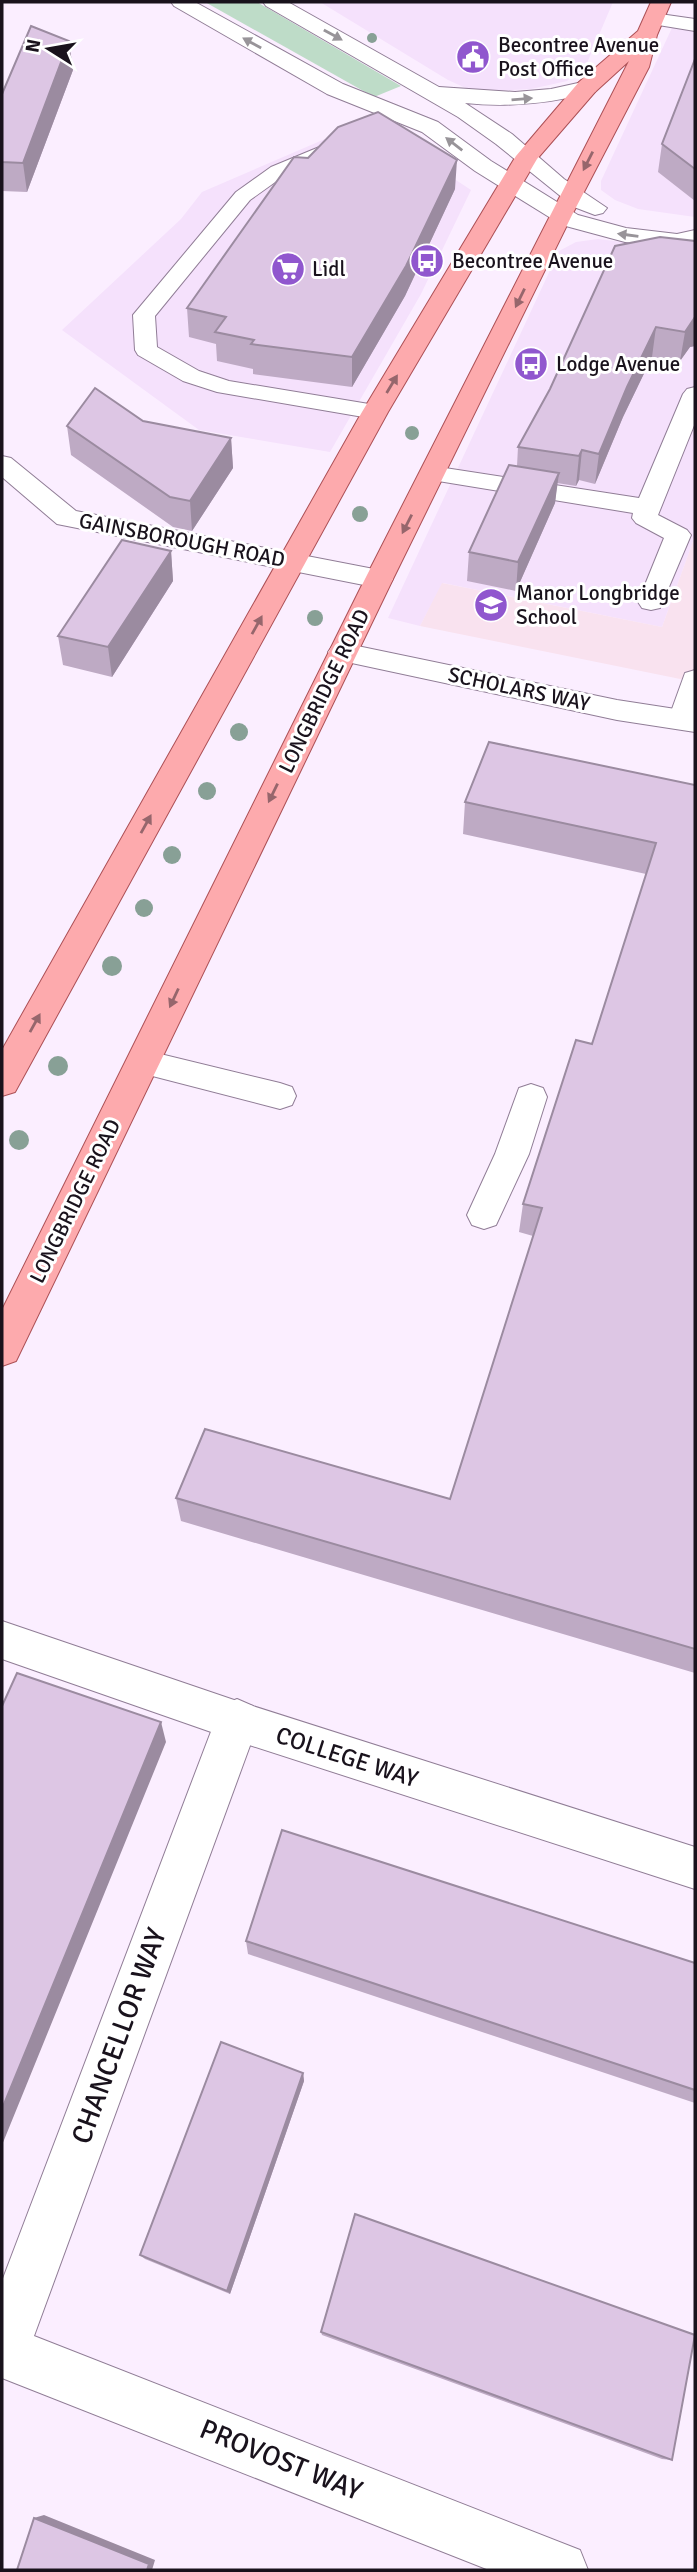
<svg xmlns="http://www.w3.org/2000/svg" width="697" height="2572" viewBox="0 0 697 2572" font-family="Signika,sans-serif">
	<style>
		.built { fill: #f5e1fc }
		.education { fill: #f9e2ef }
		.green { fill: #bedcc8 }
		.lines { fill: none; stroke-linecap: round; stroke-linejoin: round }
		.service-casing { stroke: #907d96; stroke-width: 2 }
		.minor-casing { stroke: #907d96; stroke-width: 2 }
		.tertiary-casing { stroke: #907d96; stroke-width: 2 }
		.primary-casing { stroke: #ac5056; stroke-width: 2 }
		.service { fill: #fff; fill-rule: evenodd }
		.minor { fill: #fff; fill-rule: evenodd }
		.tertiary { fill: #fff; fill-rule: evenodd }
		.primary { fill: #fdaaad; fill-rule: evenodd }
		.tree { fill: #88a096 }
		.wall { fill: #beaac4 }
		.shaded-wall { fill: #9b8ba0 }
		.building { fill: #ddc6e4; stroke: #9b8ba0; stroke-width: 2 }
		.oneway { fill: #989499 }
		.oneway2 { fill: #96666c }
		.labels { text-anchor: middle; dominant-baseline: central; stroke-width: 6; stroke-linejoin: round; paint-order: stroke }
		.far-poi-label { font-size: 21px; fill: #19121c; stroke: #fff; text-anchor: start }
		.far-street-label { font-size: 21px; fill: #19121c; stroke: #fff }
		.street-label { font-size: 24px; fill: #19121c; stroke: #fff }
		.near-street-label { font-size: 28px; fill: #19121c; stroke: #fff }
	</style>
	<rect width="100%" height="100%" fill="#fbeeff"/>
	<path class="built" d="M320,2H613L587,63L567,81L531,89L494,91L468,89L448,80Z
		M677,17L695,19V217L638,209L615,200L601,190V181Z
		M367,121L471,190L421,294L330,452L199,430L62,330L181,219L202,192Z
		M598,239L695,251V536L662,627L443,583L420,626L388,618L559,251L576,242Z"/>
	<path class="education" d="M695,536V682L420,626L442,583L662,627Z"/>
	<path class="green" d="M205,2H257L401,86L374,97Z"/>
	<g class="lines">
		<g class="service-casing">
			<path id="service" d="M653,13L695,19V31L646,23L644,19Z
				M329,143L336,145L339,149L336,153L285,175L250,200L155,316L157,347L199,371L229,381L375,405L383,407L387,412L383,417L375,419L217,392L183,381L138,355L135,350L133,315L236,192L271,167Z
				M695,387V423L658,515L687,530L691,535L660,608L651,610L642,608L638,602L664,538L636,523L632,518L633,513L432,480L423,478L420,473L423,468L432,466L639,498L683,394L687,389Z
				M695,670V721L692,727L682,729L672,727L668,720L685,673Z
				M144,1050L280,1083L292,1087L296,1096L292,1105L280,1109L133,1071L128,1062L133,1053Z
				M531,1084L543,1088L547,1097L529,1154L496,1225L484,1229L472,1225L467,1215L495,1154L519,1088Z
				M2,1621L237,1701L695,1847V1889L237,1741L2,1659Z"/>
		</g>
		<g class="minor-casing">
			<path id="minor" d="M2,456L11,458L76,511L379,570L389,573L393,579L389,585L379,588L57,524L2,477Z
				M343,643L617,700L695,712V732L617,720L333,659L328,652L333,645Z
				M237,1699L253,1706L259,1721L34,2336L580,2550L588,2570H489L2,2378V2281L215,1721L221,1706Z"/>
		</g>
		<g class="tertiary-casing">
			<path id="tertiary" d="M171,2H195L343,84L438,122L491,161L578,215L626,228L677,234L695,230V244L677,248L625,242L562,225L475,171L422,132L327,94L174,6Z
				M263,2H288L439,87L515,92L551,89L587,81L595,82L598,87L595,92C551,103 510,108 465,103L512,134L564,179L607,208L603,213L595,215L574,207L496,144L458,117L266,6Z"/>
		</g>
		<g class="primary-casing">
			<path id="primary" d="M651,2H671L657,35L649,67L572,215L393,579L16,1361L2,1366V1310L365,579L629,61L595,92L537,159L388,412L15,1092L2,1096V1050L362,412L516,156L579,82L638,31Z"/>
		</g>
		<use href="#service" class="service"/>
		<use href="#minor" class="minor"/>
		<use href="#tertiary" class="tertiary"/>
		<use href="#primary" class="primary"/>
	</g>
	<g class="tree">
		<circle cx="372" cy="38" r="5"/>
		<circle cx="412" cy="433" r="7"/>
		<circle cx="360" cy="514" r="8"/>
		<circle cx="315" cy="618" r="8"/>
		<circle cx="239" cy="732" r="9"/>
		<circle cx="207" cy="791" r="9"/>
		<circle cx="172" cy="855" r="9"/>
		<circle cx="144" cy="908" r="9"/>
		<circle cx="112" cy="966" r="10"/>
		<circle cx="58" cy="1066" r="10"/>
		<circle cx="19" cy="1140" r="10"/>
	</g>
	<path class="wall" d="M695,59V201L658,172L662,144Z
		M73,70L27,192L2,191V94Z
		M455,189L405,296L352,387L253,374V369L217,361L216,344L189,337L187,308Z
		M695,241V346L690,347L680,361L652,357L623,417L595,484L579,480L576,486L557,483L555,503L516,591L467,581L469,552L517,466L518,447Z
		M143,421L231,438L233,468L192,531L173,527L71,455L67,426Z
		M171,551L173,581L112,677L63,665L58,636Z
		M695,785V1673L181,1521L176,1498L450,1499L533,1236L519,1232L523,1204L592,1044L646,874L463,834L465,802Z
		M246,1941L695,1963V2103L248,1954Z
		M303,2073L304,2081L230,2294L145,2259L140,2255Z
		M321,2332L672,2460L662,2459L322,2335Z"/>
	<path class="shaded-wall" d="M69,41L73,70L27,192L23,163Z
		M457,160L455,189L405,296L352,387V357Z
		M695,317V346L690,347L680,361L685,332Z
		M656,327L652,357L623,417L595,484L599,454L627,387Z
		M231,438L233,468L192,531L190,501Z
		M582,450L579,480L576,486L579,456Z
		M559,473L555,503L516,591L518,562Z
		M171,551L173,581L112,677L108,647Z
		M161,1722L166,1742L2,2145V2109Z
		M303,2073L304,2081L230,2294L227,2291Z
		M44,2515L155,2560L152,2570H147L34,2518Z"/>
	<path class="building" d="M31,26L69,41L23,163L2,162V94Z
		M695,59V169L662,144Z
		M378,112L457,160L406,266L352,357L251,344L254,340L215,332L226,317L187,308L294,157L308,158L338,127Z
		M660,237L695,241V317L685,332L656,327L627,387L599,454L582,450L579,456L518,447L550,389L615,246Z
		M95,388L143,421L231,438L190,501L170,497L67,426Z
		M509,465L559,473L518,562L469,552Z
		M122,540L171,551L108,647L58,636Z
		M489,742L695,785V1649L176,1498L205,1429L450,1499L542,1208L523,1204L576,1040L592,1044L656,843L465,802Z
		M17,1673L161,1722L2,2109V1706Z
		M282,1830L695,1963V2090L246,1941Z
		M221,2042L303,2073L227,2291L140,2255Z
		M355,2214L695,2335L672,2460L321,2332Z
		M34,2518L149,2564L147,2570H17Z"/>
	<defs><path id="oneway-solid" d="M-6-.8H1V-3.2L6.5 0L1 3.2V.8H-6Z" transform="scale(1.75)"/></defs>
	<g class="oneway">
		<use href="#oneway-solid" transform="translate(333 35) rotate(29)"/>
		<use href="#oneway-solid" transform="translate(252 43) rotate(-151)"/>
		<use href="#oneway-solid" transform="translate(522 99) rotate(-5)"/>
		<use href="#oneway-solid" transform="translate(454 144) rotate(-142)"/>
		<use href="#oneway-solid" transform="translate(628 235) rotate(-172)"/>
	</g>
	<g class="oneway2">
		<use href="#oneway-solid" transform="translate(588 161) rotate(117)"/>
		<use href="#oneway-solid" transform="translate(520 298) rotate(116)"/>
		<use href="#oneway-solid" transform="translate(392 384) rotate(-59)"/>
		<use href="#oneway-solid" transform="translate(407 524) rotate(117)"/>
		<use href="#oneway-solid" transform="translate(257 625) rotate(-61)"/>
		<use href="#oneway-solid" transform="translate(273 793) rotate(116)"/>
		<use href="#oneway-solid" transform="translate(146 824) rotate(-61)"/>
		<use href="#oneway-solid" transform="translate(174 998) rotate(115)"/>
		<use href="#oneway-solid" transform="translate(35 1023) rotate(-61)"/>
	</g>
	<defs>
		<g id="civic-disc" transform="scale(1.75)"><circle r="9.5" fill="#9057ce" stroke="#fff"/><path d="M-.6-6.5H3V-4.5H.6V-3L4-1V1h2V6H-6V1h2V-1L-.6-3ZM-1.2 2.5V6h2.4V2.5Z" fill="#fff"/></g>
		<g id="bus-disc" transform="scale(1.75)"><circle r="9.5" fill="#9057ce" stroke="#fff"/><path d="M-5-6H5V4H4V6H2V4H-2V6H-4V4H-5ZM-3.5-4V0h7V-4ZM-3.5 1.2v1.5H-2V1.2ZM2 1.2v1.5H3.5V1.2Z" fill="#fff"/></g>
		<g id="supermarket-disc" transform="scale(1.75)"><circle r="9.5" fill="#9057ce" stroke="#fff"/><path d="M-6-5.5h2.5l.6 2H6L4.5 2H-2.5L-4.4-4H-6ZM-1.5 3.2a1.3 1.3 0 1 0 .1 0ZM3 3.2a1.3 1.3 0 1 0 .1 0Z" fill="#fff"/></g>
		<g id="school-disc" transform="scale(1.75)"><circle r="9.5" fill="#9057ce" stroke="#fff"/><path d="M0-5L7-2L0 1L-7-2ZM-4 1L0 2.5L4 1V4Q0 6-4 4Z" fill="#fff"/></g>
	</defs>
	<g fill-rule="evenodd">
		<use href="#civic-disc" x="473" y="57"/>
		<use href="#bus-disc" x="427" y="261"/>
		<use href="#supermarket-disc" x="288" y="269"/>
		<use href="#bus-disc" x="531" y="364"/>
		<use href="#school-disc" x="491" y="605"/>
	</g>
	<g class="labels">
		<g class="far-poi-label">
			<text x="498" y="45">Becontree Avenue<tspan x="498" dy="24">Post Office</tspan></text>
			<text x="452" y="261">Becontree Avenue</text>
			<text x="312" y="269">Lidl</text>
			<text x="556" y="364">Lodge Avenue</text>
			<text x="516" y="593">Manor Longbridge<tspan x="516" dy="24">School</tspan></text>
		</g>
		<g class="far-street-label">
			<text transform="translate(182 540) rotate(11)">GAINSBOROUGH ROAD</text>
			<text transform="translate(519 689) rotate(12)">SCHOLARS WAY</text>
			<text transform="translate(324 691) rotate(-64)">LONGBRIDGE ROAD</text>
			<text transform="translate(75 1201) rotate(-64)">LONGBRIDGE ROAD</text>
		</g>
		<g class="street-label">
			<text transform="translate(347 1757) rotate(18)">COLLEGE WAY</text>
		</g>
		<g class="near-street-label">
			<text transform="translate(119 2036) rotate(-70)">CHANCELLOR WAY</text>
			<text transform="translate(281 2460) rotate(22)">PROVOST WAY</text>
		</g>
	</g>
	<rect width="697" height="2572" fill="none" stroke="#19121c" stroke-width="7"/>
	<g transform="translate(49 49) rotate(281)" stroke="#ffffff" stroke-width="5" paint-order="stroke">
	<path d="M0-5L12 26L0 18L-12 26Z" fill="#19121c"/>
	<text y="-10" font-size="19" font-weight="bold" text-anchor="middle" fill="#19121c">N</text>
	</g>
</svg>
